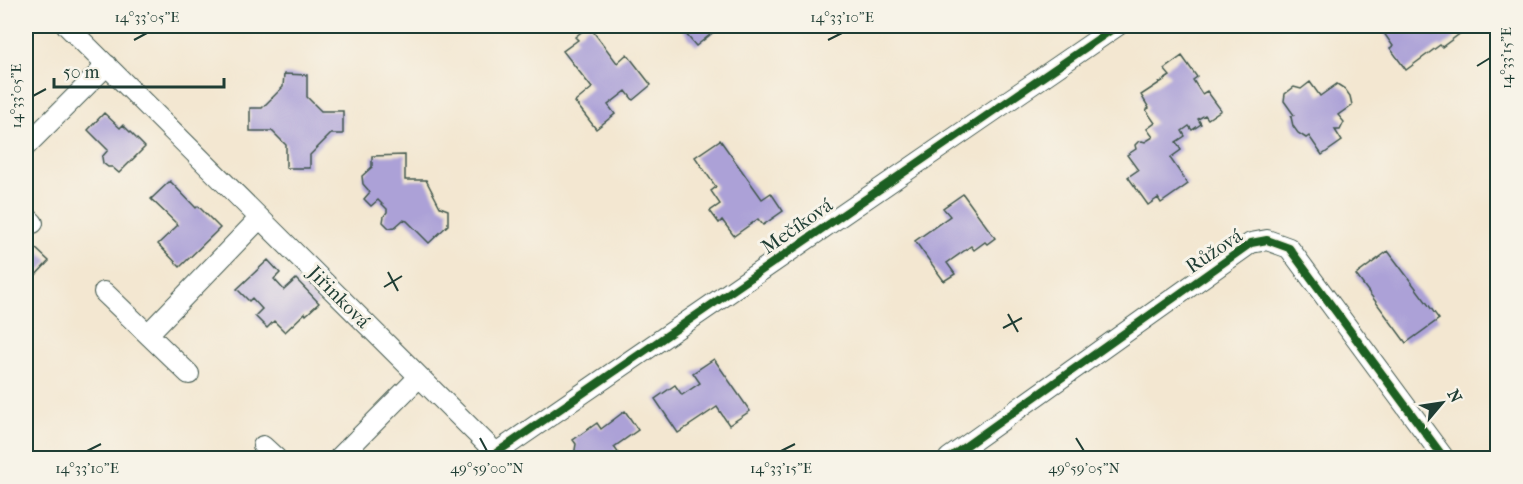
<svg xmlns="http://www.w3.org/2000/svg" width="1523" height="484" viewBox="0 0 1523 484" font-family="'IM FELL French Canon',serif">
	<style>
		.building { fill: #aca1d7 }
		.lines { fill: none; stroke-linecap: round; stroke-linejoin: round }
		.street-casing { stroke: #3f564c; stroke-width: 22 }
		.street { stroke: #fff; stroke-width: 20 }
		.cycleway-casing { stroke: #f7f3e8; stroke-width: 11 }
		.cycleway { stroke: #1b5e20; stroke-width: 8 }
		.ticks { fill: none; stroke: #1f3d34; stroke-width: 2 }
		.labels { text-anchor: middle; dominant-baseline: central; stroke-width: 6; stroke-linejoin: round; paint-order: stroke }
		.street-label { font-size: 20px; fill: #1f3d34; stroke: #f7f3e8 }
		.neatline { fill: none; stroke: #1f3d34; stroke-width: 2 }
		.ticks-label { font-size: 15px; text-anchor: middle; fill: #1f3d34 }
	</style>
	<rect width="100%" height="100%" fill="#f7f3e8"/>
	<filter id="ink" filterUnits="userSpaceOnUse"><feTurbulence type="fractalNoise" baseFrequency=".0167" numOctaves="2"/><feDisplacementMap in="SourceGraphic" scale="12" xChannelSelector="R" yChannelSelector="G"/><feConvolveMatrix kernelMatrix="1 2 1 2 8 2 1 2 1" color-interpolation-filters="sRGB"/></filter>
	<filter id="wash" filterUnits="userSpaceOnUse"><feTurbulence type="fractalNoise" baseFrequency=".008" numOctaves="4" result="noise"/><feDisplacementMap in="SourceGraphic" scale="24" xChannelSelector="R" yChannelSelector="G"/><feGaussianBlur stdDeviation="1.35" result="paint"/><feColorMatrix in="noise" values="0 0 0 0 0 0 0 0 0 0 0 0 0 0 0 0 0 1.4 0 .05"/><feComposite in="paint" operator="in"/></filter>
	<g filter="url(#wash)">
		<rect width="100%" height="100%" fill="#f3e7d1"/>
		<g id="blocks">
			<path class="building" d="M589,26L617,63L627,54L651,85L633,100L626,91L608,105L615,114L596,129L575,102L592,88L563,51L578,40L575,37Z
				M679,26H713L716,30L696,46Z
				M1379,26H1418L1419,27L1422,26H1458L1462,32L1442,47L1440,45L1406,70L1390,48L1393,46Z
				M1182,56L1197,77L1193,80L1202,94L1207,91L1221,110L1208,119L1205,115L1198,119L1201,124L1192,130L1189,126L1182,131L1185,136L1176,142L1181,150L1170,158L1188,184L1161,203L1158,198L1148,205L1128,177L1138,170L1127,155L1136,149L1135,145L1138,142L1142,141L1145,142L1153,137L1147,129L1155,123L1146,110L1149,108L1141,95L1170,76L1164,69Z
				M284,74L307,75V97L321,111H343V134H331L310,155V168H286V145L272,131H250V108H262L283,87Z
				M1310,82L1320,96L1337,84L1345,89L1350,96L1352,105L1338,115L1344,122L1340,130H1335L1342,141L1322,155L1309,136L1306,138L1298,133L1293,126L1291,117L1294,115L1284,101L1285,94L1294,87L1301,89Z
				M104,113L120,128L123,125L145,147L119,173L112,167H108L103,163L102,157L108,150L88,130Z
				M720,140L762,199L771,193L783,211L763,225L758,219L734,236L722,220L719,223L710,211L720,204L711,191L716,187L695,157Z
				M405,155V180H426L440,207L448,210V225L429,243L407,221L403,220L395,227L389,228L383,222L384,216L387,212V209L378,200L371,206L364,199L370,192L363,184L362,176L372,167V156Z
				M170,181L196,208L198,206L220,228L180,267L158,244L178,225L151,199Z
				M963,194L995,238L987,244L985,242L974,250L971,246L947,263L955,274L944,281L915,241L950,216L943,208Z
				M33,246L49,261L30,281L26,276V253Z
				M1388,251L1439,319L1406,343L1356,275Z
				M268,260L280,273L274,279L284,290L296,279L319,303L306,315L305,313L285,332L274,321L267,328L255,316L262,309L252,298L249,301L237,289Z
				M714,359L750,411L729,425L717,407L678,433L655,399L675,385L682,395L700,383L693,373Z
				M625,411L638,430L614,447L622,458H586L574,456L576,444L573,440L597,423L601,429Z"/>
		</g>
	</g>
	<g filter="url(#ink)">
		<use href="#blocks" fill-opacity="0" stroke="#3f564c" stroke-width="1.5"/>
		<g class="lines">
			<g class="street-casing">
				<path id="street" d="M67,26L501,458
					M26,146L107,65
					M26,216L33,223
					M104,292L189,374
					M148,334L260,218
					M263,446L276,458
					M496,453L1117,26
					M339,458L419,377
					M949,458L1251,243L1267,240L1289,248L1444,458"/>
			</g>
			<use href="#street" class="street"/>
			<g class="cycleway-casing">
				<path id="cycleway" d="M496,453L1117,26
					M949,458L1251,243L1267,240L1289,248L1444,458"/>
			</g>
			<use href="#cycleway" class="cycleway"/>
		</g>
	</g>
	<path class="ticks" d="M134,40L147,33M828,40L842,33M1477,66L1490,58M33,96L46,89M388,272L398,291M384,287L402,276M1008,314L1018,332M1003,328L1022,318M480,438L487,451M1076,438L1084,451M87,451L101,444M781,451L795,444"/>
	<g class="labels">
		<g class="street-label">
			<text transform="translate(797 226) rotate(-35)">Mečíková</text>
			<text transform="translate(1214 251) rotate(-34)">Růžová</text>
			<text transform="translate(339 297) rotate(45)">Jiřinková</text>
		</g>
	</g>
	<rect width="1523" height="484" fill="none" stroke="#f7f3e8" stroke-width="66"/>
	<g transform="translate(1442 403) rotate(61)" stroke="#f7f3e8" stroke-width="4.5" paint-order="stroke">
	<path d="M0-4.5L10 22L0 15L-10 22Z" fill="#1f3d34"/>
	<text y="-9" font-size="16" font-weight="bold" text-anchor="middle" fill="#1f3d34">N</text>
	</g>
	<path d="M54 78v9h170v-9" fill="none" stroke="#1f3d34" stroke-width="3"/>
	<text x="63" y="78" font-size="18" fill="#1f3d34" stroke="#f7f3e8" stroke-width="4.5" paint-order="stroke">50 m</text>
	<rect x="33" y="33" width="1457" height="418" class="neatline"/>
	<g class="ticks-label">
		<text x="147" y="22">14°33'05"E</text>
		<text x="842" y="22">14°33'10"E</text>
		<text transform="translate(1506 58) rotate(-90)" y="5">14°33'15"E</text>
		<text transform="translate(16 96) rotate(-90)" y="5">14°33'05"E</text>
		<text x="87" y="473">14°33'10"E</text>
		<text x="487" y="473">49°59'00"N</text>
		<text x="781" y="473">14°33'15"E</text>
		<text x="1084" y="473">49°59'05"N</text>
	</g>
</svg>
